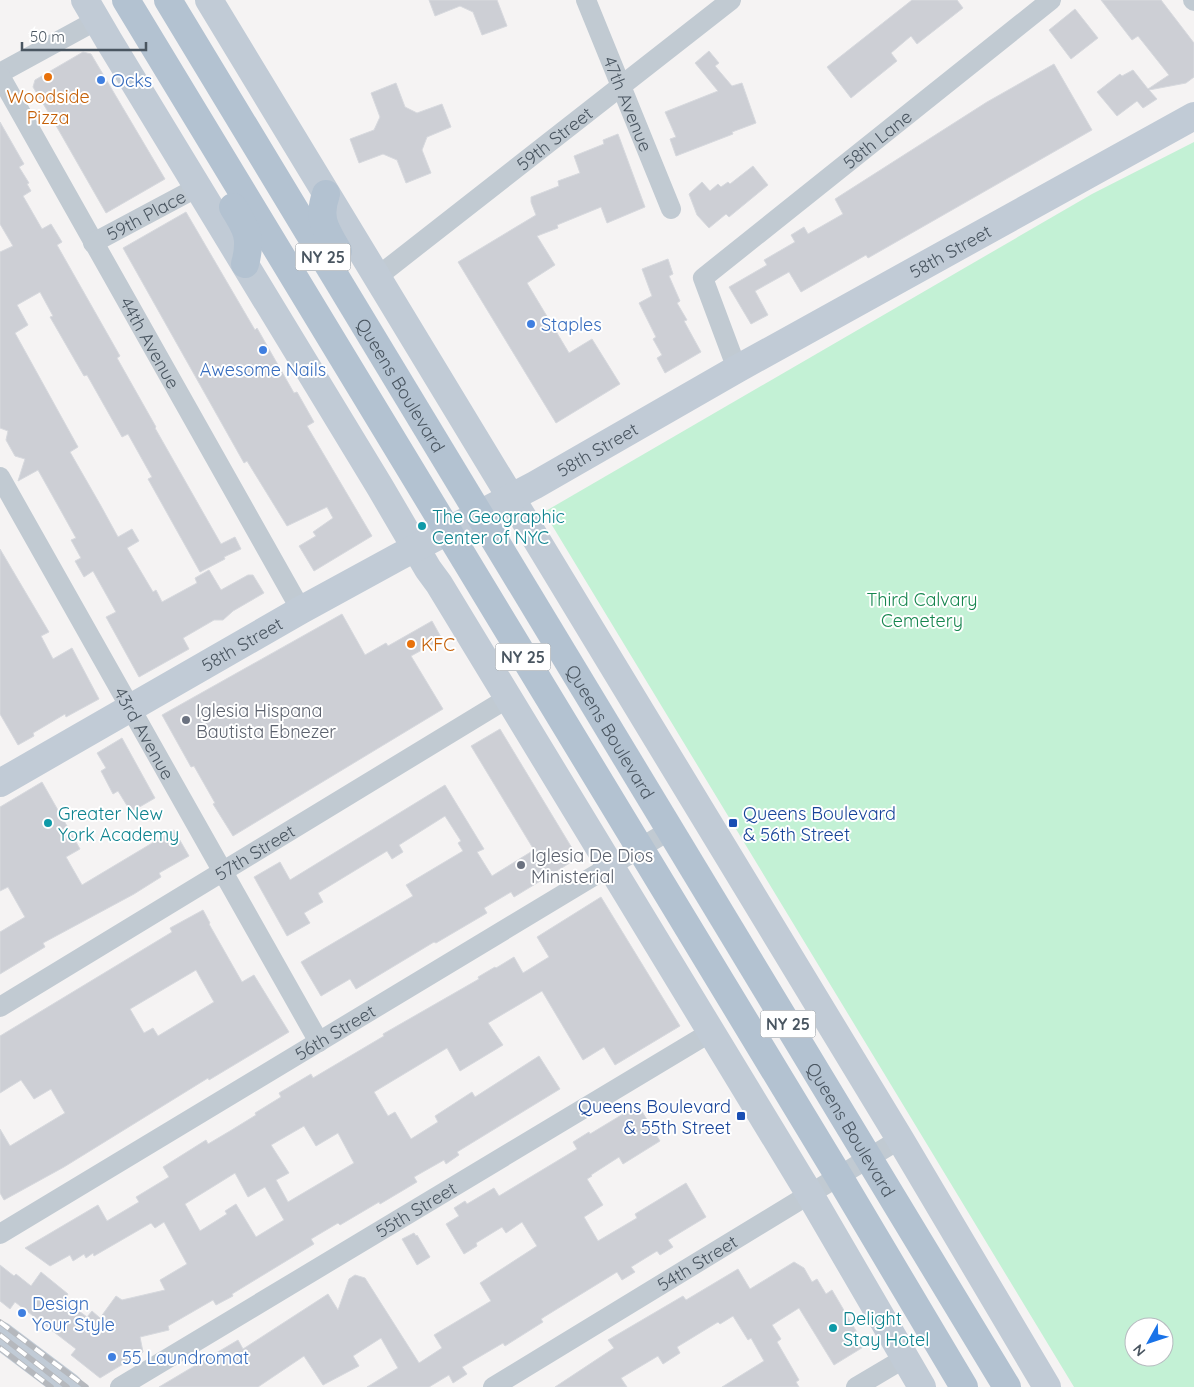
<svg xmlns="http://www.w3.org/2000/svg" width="1194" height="1387" viewBox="0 0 1194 1387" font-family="Quicksand,sans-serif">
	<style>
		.green { fill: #c3f1d5; fill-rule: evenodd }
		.building { fill: #cdcfd5; stroke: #d7d9de; fill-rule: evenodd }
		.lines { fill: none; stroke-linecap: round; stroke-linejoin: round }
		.street { stroke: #c1cad2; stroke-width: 20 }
		.secondary { stroke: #c1cbd6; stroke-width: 28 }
		.primary { stroke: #b3c2d1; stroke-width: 28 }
		.rail-casing { stroke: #b5b8bd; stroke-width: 5.5 }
		.rail { stroke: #fff; stroke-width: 4; stroke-dasharray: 11; stroke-linecap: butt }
		.food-dot { fill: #e8710a; stroke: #fff; stroke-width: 2 }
		.shop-dot { fill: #3f7fe0; stroke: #fff; stroke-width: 2 }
		.culture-dot { fill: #0f9aa8; stroke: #fff; stroke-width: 2 }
		.worship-dot { fill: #6b7280; stroke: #fff; stroke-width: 2 }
		.transit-dot { fill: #1a4fb4; stroke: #fff; stroke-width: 2 }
		.labels { text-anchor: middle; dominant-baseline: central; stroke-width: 4; stroke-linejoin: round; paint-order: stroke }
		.shield { fill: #fff; stroke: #808990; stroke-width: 1 }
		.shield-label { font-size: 16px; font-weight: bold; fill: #4a5661 }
		.shop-label { font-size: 18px; fill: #366cbe; stroke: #fff; text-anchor: start }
		.food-label { font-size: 18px; fill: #c56008; stroke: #fff }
		.street-label { font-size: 18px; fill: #4a5661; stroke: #fff }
		.culture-label { font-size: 18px; fill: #0d838f; stroke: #fff; text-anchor: start }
		.park-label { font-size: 18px; fill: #17864f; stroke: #fff }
		.worship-label { font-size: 18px; fill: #5b616d; stroke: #fff; text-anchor: start }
		.transit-label { font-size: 18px; fill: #164399; stroke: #fff; text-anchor: start }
	</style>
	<rect width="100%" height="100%" fill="#f5f3f3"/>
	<path class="green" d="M1194,142V1387H1074L544,512L1092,194ZM1134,1327H1164V1357H1134Z"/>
	<path class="building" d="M429,0H497L507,26L482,35L473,12L460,6L435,16Z
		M912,0H957L963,8L917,44L911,36L891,53L897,61L851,98L827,67Z
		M1101,0H1161L1194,43V77L1186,83L1149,90L1157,99L1143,108L1137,101L1117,116L1097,92L1120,74L1122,76L1133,70L1148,89L1169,75L1138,36L1132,40Z
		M1075,9L1098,38L1071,59L1049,30Z
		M709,51L719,63L715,66L732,86L742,83L756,123L732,132L733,134L676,156L670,139L676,137L665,112L718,91L695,63Z
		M83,52L91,54L165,179L106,213L50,115L33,87L35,80Z
		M1054,64L1092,130L868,258L866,255L801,292L789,272L755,291L768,315L751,324L729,287L767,265L764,260L795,242L791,235L804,227L808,234L843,214L835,199L987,102Z
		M396,83L405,107L417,113L442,104L451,127L427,137L422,150L431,173L406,183L397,160L383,154L359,163L350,139L374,130L380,117L371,93Z
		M0,122L24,164L19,167L29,183L27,184L31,191L23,196L42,229L51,224L62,242L57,245L120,356L117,358L156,427L155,428L221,544L235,537L241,549L224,557L225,559L200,572L148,479L152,477L128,434L122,437L87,375L84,376L50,317L53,316L40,292L17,305L28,325L15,333L78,447L70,452L101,506L118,537L132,529L139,541L127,548L153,592L156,590L162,602L197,583L195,578L209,570L221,590L248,575H253L264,593L233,611L223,620H214L183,638L189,649L139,677L106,617L116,612L93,571L84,577L75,561L81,558L71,540L76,538L61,511L38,470L18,481L25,459L15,456L6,440L8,431L0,428V252L13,246L0,224Z
		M618,134L645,207L607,223L601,207L557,225L558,228L537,236L555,265L527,283L569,353L592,339L620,384L556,423L458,262L536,215L531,202V197L559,186L558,181L580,173L574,156L604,144L603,140Z
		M753,166L768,185L729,217L726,214L709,228L697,215L689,194L702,182L710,191L718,184L721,187L728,182L730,184Z
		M186,212L255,330L257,328L294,393L297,392L314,422L307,426L372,536L314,571L299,546L316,536L313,532L333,518L327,507L287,526L247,461L244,463L123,248Z
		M668,259L673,274L669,276L680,301L677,303L687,320L684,321L701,352L665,373L657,358L662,355L653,339L656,337L639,303L652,296L642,269Z
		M0,549L49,632L41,636L53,659L72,648L99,699L66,717L65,714L33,733L34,736L18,745L0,714Z
		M342,614L365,655L386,643L388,646L432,621L442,639L411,656L443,709L233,836L213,804L215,803L194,766L191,767L162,715Z
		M500,729L578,858L514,897L511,892L484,908L487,913L436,943L434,942L356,989L350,979L321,996L301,962L413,896L406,885L463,851L458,843L461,841L445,816L399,845L403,852L392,859L387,851L318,893L323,902L304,913L310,923L287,936L254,877L280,862L290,880L445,785L484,849L477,852L492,876L534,850L471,746Z
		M122,738L155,798L131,812L118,791L113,794L101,771L106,768L97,753Z
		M42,782L80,849L66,857L82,885L174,830L189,856L159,873L161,877L134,894L43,943L45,947L0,974V932L25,917L8,887L0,891V807Z
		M601,897L680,1026L615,1065L604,1047L583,1060L542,991L488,1023L503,1045L460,1071L447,1048L374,1092L388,1116L395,1112L411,1139L438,1122L435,1116L472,1092L475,1097L539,1056L560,1089L457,1152L459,1155L446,1164L444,1160L414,1177L417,1182L380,1204L379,1202L340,1225L338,1223L311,1239L314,1244L232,1294L233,1296L216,1305L213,1300L168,1326L169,1330L140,1337L143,1352L100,1378L71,1355L76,1349L15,1302L10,1309L0,1301V1265L14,1276L16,1274L31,1286L41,1272L68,1294L64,1300L87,1317L92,1311L100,1318L116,1296L122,1300L165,1290L160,1280L187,1264L164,1222L155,1228L151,1223L94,1256L93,1253L86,1258L84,1254L73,1261L70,1255L50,1266L25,1248L98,1205L107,1221L139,1202L136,1197L169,1177L163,1167L206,1140L208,1144L230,1131L256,1115L255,1113L281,1097L279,1093L311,1074L313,1078L384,1036L383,1034L479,979L478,977L495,967L496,968L514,957L523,973L549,957L537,937ZM304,1126L316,1146L338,1133L354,1163L288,1202L276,1180L289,1173L271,1145ZM235,1173L248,1197L265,1187L284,1220L256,1237L236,1204L225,1211L227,1214L200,1231L185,1204Z
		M203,910L210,923L209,924L242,982L254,975L289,1032L209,1080L208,1078L64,1167L4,1200L0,1193V1129L10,1146L65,1113L51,1089L34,1099L21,1080L0,1093V1036L172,932L170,928ZM196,970L214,1002L158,1036L153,1028L144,1033L130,1009Z
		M638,1105L660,1141L623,1164L619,1157L591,1175L592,1176L587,1179L603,1205L584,1217L598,1241L637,1218L635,1214L686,1183L706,1217L668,1240L673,1247L660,1255L657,1251L631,1267L635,1272L622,1280L617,1272L544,1317L541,1319L543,1322L505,1346L503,1343L462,1367L467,1374L453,1383L449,1375L429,1387H367L398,1368L381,1338L353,1356L359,1366L323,1385L304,1356L258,1387H159L238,1340L243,1349L328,1294L338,1310L349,1279L355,1275L365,1278L419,1363L442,1348L434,1335L491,1301L480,1283L537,1246L522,1222L506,1233L502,1227L476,1243L477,1246L464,1254L446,1224L459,1216L454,1208L465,1201L467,1204L494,1188L499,1196L577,1149L573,1142L589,1132L590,1134Z
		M414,1233L416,1236L417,1235L430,1257L417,1265L402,1239Z
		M794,1262L804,1268L812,1282L817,1279L826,1294L832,1290L865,1346L834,1365L799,1308L772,1325L781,1339L777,1342L799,1380L796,1382L799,1387H722L764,1361L751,1338L748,1340L733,1316L720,1324L718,1322L677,1347L680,1353L663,1364L658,1356L621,1378L627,1387H555L614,1348L608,1340L683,1296L686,1300L738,1269L750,1289Z"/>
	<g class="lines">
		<g class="street">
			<path id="s1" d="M586,0L671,209"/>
			<path d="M1193,0L1194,1"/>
			<path d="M0,73L97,20"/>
			<path id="s2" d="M0,76L301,610"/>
			<path id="s3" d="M93,243L198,187"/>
			<path id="s4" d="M377,277L731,0"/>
			<path id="s5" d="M737,369L703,278L1051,0"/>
			<path id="s6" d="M0,477L319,1042"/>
			<path id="s7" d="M0,1007L508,698"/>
			<path id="s8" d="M0,1234L670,830"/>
			<path id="s9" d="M120,1387L711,1032"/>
			<path id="s10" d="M493,1387L900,1139"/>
			<path d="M856,1387L905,1358"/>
		</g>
		<g class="secondary">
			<path d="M85,0L109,41L380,487L428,569L439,584L809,1193L922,1387"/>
			<path d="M209,0L900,1139L1047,1387"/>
			<path id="s11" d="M0,783L301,610L398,557L535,485L737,369L1194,116"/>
			<path d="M0,1335L69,1387"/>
		</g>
		<g class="primary">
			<path d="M126,0L838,1175L964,1387"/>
			<path id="s12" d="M168,0L1007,1387"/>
			<path d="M326,194C317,219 326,230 338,251"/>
			<path d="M233,207C247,229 252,238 245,264"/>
		</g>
		<g class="rail-casing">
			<path id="rail" d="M0,1322L86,1387
				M0,1335L67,1387
				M0,1348L51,1387"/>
		</g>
		<use href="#rail" class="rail"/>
	</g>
	<g class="food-dot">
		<circle cx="48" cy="77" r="5"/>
		<circle cx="411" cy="644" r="5"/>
	</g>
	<g class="shop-dot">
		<circle cx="101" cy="80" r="5"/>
		<circle cx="531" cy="324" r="5"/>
		<circle cx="263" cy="350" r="5"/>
		<circle cx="22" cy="1313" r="5"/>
		<circle cx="112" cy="1357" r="5"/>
	</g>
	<g class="culture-dot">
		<circle cx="422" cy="526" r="5"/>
		<circle cx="48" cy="823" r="5"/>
		<circle cx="833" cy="1328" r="5"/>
	</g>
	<g class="worship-dot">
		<circle cx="186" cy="720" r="5"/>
		<circle cx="521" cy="865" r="5"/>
	</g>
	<g class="transit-dot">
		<rect x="728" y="818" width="10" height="10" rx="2.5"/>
		<rect x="736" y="1111" width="10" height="10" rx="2.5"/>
	</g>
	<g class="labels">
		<g class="shield">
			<rect x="295.5" y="243.5" width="55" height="27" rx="4"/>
			<rect x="495.5" y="643.5" width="55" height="27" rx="4"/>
			<rect x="760.5" y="1010.5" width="55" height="27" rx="4"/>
		</g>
		<g class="shield-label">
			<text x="323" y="257">NY 25</text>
			<text x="523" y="657">NY 25</text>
			<text x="788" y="1024">NY 25</text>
		</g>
		<g class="shop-label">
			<text x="111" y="80">Ocks</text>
			<text x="541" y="324">Staples</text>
			<text x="263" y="369" text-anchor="middle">Awesome Nails</text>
			<text x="32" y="1303">Design<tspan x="32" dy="21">Your Style</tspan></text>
			<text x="122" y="1357">55 Laundromat</text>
		</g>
		<g class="food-label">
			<text x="48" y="96">Woodside<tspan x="48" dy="21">Pizza</tspan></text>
			<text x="421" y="644" text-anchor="start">KFC</text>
		</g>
		<g class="street-label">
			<text stroke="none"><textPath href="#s1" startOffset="112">47th Avenue</textPath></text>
			<text stroke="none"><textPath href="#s4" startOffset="225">59th Street</textPath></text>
			<text stroke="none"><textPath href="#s5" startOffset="320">58th Lane</textPath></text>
			<text stroke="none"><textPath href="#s3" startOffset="60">59th Place</textPath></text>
			<text stroke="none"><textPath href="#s11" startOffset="1089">58th Street</textPath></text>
			<text stroke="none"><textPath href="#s2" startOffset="306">44th Avenue</textPath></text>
			<text stroke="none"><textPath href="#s12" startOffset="450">Queens Boulevard</textPath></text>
			<text stroke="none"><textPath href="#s11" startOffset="684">58th Street</textPath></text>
			<text stroke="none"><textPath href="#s11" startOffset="279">58th Street</textPath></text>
			<text stroke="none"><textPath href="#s12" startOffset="855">Queens Boulevard</textPath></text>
			<text stroke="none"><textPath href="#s6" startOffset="294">43rd Avenue</textPath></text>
			<text stroke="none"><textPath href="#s7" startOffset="298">57th Street</textPath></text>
			<text stroke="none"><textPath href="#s8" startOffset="391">56th Street</textPath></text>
			<text stroke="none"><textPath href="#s12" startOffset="1320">Queens Boulevard</textPath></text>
			<text stroke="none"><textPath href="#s9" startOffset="345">55th Street</textPath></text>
			<text stroke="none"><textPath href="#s10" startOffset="239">54th Street</textPath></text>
		</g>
		<g class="culture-label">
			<text x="432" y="516">The Geographic<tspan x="432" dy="21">Center of NYC</tspan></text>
			<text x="58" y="813">Greater New<tspan x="58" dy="21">York Academy</tspan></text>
			<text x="843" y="1318">Delight<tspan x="843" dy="21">Stay Hotel</tspan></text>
		</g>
		<g class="park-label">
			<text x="922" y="599">Third Calvary<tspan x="922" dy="21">Cemetery</tspan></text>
		</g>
		<g class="worship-label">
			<text x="196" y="710">Iglesia Hispana<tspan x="196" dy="21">Bautista Ebnezer</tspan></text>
			<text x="531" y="855">Iglesia De Dios<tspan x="531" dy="21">Ministerial</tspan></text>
		</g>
		<g class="transit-label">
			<text x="743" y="813">Queens Boulevard<tspan x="743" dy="21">&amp; 56th Street</tspan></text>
			<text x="731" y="1106" text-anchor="end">Queens Boulevard<tspan x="731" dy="21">&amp; 55th Street</tspan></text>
		</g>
	</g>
	<g transform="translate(1149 1342) rotate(230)"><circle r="24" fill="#ffffff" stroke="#b7bbc0"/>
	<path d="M0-4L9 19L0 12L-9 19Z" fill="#1a73e8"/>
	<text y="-8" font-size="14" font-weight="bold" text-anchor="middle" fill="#4a5661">N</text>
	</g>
	<path d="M22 42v8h124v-8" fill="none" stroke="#4a5661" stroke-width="2.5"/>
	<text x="30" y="42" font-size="15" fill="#4a5661" stroke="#ffffff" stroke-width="4" paint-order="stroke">50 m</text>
</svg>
